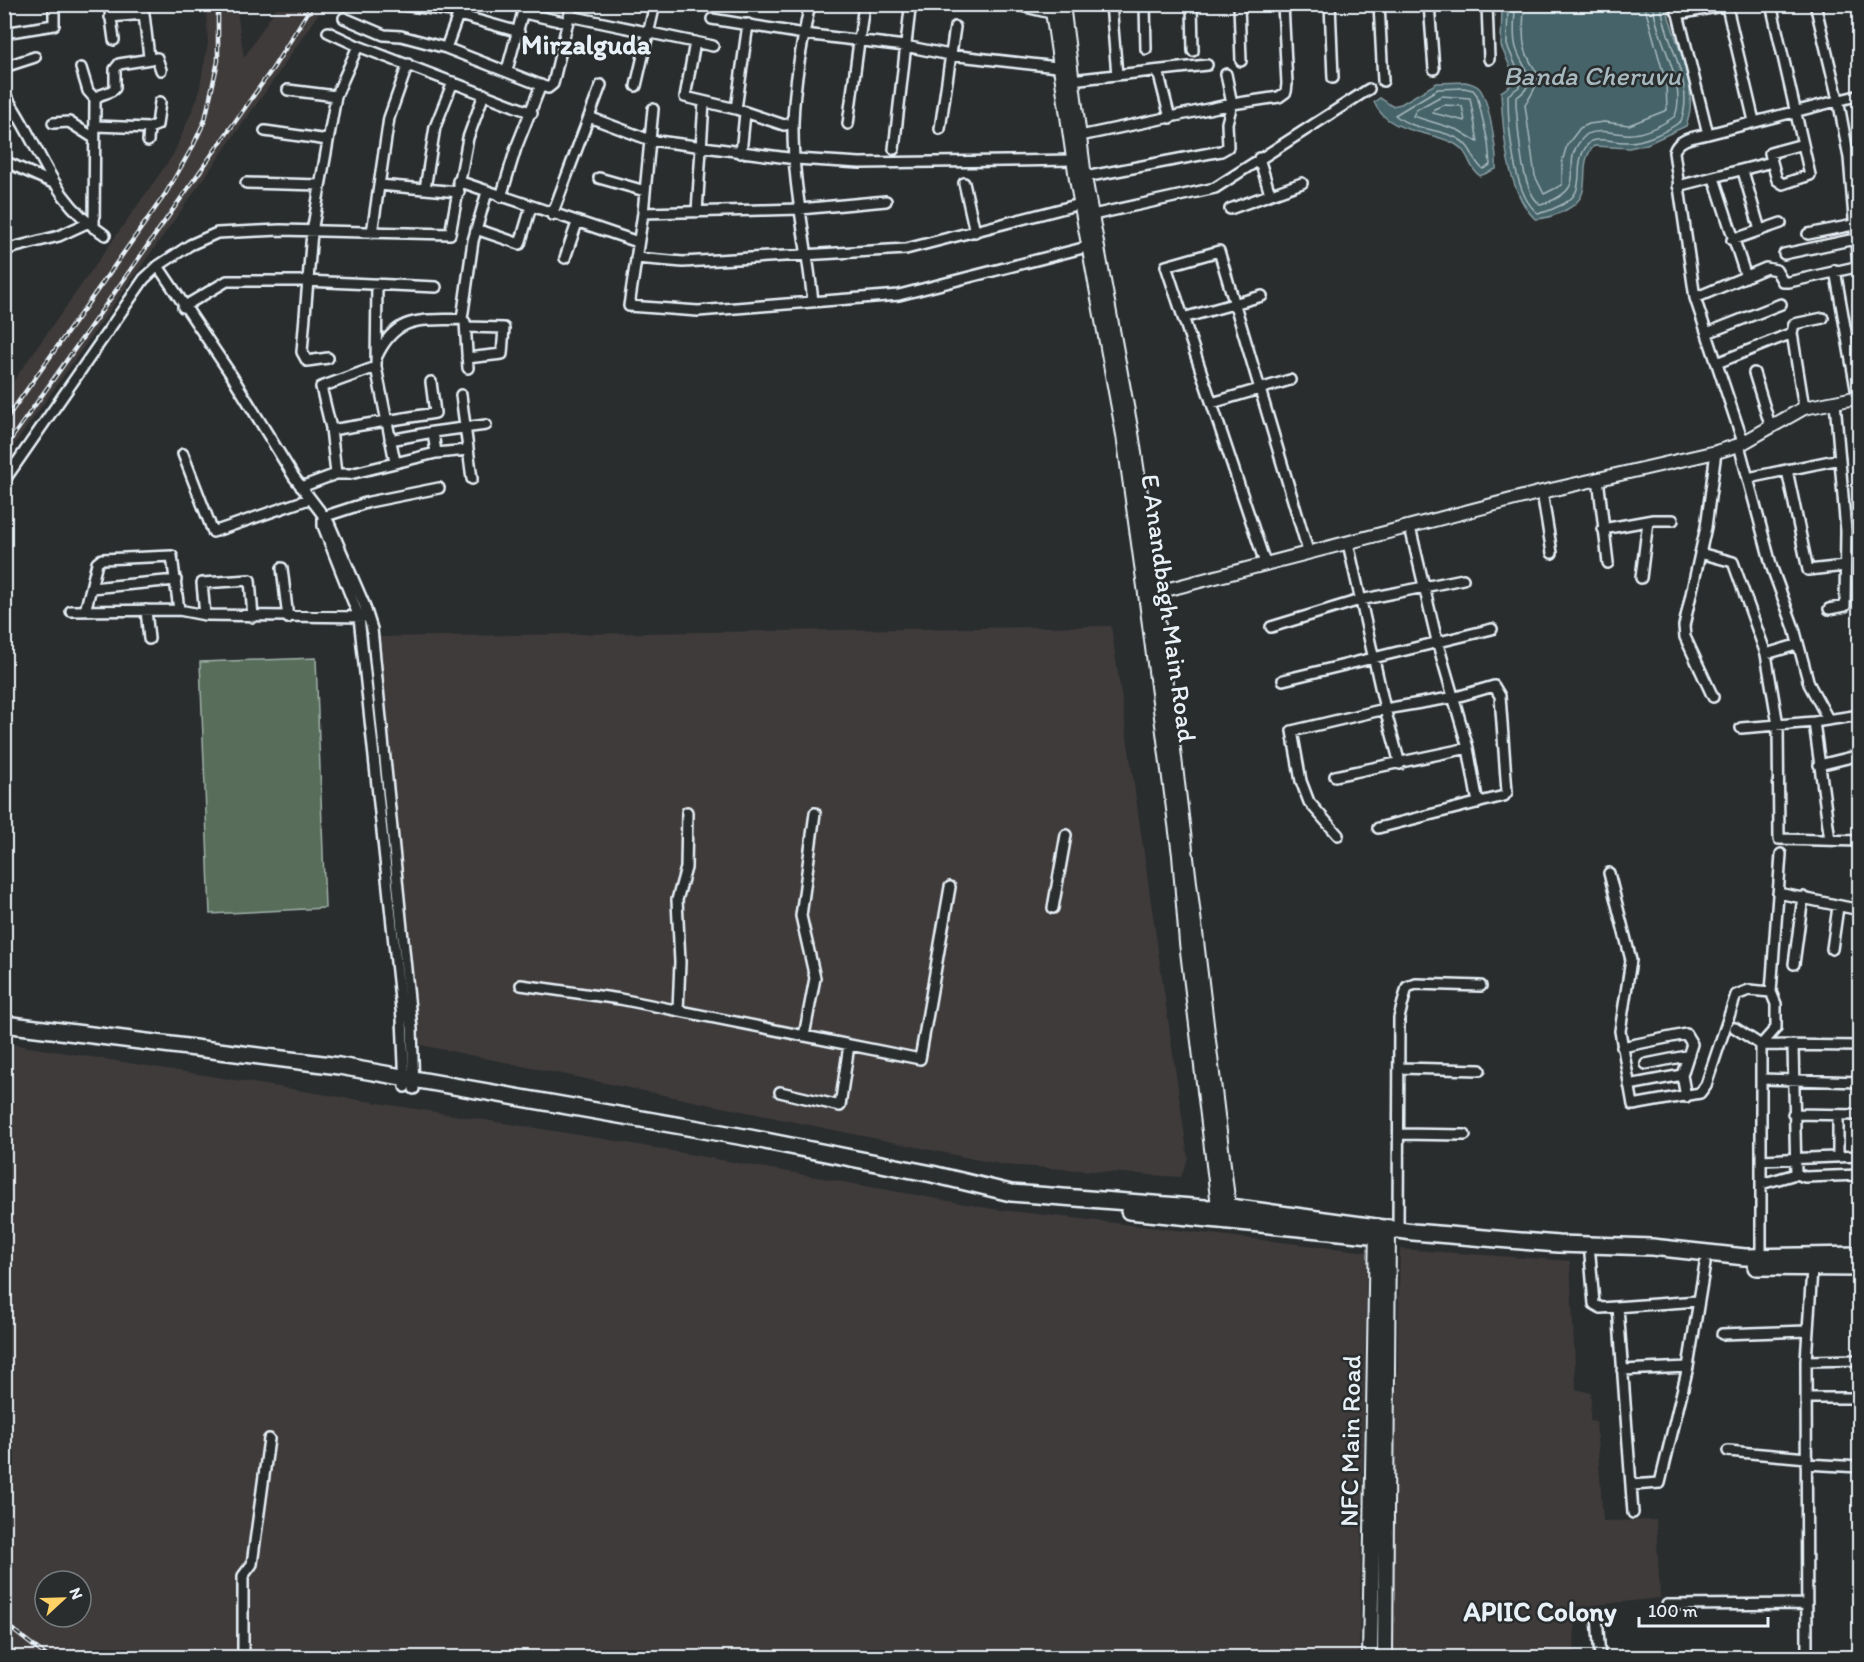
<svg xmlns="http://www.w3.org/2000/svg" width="1864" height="1662" viewBox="0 0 1864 1662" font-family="Itim,sans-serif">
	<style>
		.built { fill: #3f3b3b; fill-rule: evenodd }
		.green { fill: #596e5a; stroke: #a0b0a9; stroke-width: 1.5 }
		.water { fill: #456368; stroke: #869ca2; stroke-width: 1.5 }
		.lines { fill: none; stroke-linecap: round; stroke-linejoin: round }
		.shore { stroke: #a7b8be; stroke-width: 1.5 }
		.minor-casing { stroke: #e8f1f8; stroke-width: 14 }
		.tertiary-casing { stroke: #e8f1f8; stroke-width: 16 }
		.secondary-casing { stroke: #e8f1f8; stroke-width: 18 }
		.primary-casing { stroke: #e8f1f8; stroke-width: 20 }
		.minor { stroke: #2a2d2e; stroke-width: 9 }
		.tertiary { stroke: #2a2d2e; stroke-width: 12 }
		.secondary { stroke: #2a2d2e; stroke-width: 14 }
		.primary { stroke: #2a2d2e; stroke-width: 15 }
		.rail-casing { stroke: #e8f1f8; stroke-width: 4.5 }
		.rail { stroke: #2a2d2e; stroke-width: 2; stroke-dasharray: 7; stroke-linecap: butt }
		.labels { text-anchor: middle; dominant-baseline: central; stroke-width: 5; stroke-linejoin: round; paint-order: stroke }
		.street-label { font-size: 26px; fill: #e8f1f8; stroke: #2a2d2e }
		.neighbourhood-label { font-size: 27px; font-weight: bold; fill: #e8f1f8; stroke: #2a2d2e }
		.water-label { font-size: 27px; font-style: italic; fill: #a7b8be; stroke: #2a2d2e }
	</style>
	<rect width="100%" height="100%" fill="#2a2d2e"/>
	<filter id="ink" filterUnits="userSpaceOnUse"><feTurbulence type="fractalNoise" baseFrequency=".0167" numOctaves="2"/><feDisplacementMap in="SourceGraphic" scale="12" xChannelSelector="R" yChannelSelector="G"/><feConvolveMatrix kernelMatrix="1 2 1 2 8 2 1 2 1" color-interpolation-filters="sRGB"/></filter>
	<g filter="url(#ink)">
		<path class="built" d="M206,5H236L244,58L278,5H324L275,78L5,458V393L173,155L198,97L208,43Z
			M1111,626L1188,1158L1181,1177L1004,1165L421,1045L378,637Z
			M4,1043L616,1141L993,1209L1367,1252L1359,1657H5ZM45,1581H81V1617H45Z
			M1400,1249L1570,1261L1576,1389L1591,1393L1590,1421L1596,1422L1603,1521L1656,1520L1660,1598L1575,1607L1574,1657L1391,1658Z"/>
		<path class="green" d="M316,658L325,908L210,914L200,662Z"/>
		<path class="water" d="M1502,5H1666C1674,43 1701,86 1686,126L1647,144L1629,148L1594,146C1574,167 1598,194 1566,210C1556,215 1546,219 1535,219C1506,190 1503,131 1501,92L1514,83L1515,78L1501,46Z
			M1465,82C1469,83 1474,84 1478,87C1489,96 1497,153 1496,169L1480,176C1468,168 1470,152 1455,144C1430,130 1387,134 1374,102L1380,98L1392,106L1401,104L1437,83Z"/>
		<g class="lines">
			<path class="shore" d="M1508,4L1507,45L1521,78L1519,87L1508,95C1508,125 1513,196 1538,213C1545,213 1551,210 1557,207C1595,192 1566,165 1591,141C1604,137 1615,143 1628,142C1645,142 1668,131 1681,121C1696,83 1664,42 1661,4
				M1515,4C1515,17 1513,31 1515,43C1518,66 1544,79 1516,98V106C1519,130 1520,191 1541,205C1598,185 1552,165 1587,134C1600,129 1612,133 1625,134C1640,136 1663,125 1675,116C1688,83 1655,38 1653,4
				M1524,4C1524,17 1522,31 1524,44C1530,77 1551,66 1525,105L1535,176L1544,194L1562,185V162L1567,145L1580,128L1589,124L1604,122L1629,125L1667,110L1666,83L1644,4
				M1464,88L1473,90L1477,95L1488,142L1490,165L1483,169C1473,163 1473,146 1457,138C1437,128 1412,130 1395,115L1438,89Z
				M1441,96L1470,98L1478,142L1458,130L1413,116L1416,110Z
				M1444,105L1462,106L1465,121L1433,113L1434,109Z"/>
			<g class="minor-casing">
				<path id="minor" d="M109,4L114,40
					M392,4L460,12
					M810,4C802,43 794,84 793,123C792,183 807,243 813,302
					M1013,4L1051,13
					M1111,4L1117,75
					M1145,4L1146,49
					M1192,4L1193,51
					M1239,4L1241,61
					M1330,4L1333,78
					M1379,4L1383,81
					M1429,4L1434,69
					M1487,4L1489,59
					M1673,4L1678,14L1708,134C1695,137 1678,138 1674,152L1695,298L1743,442
					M1771,4L1810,175L1783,184L1777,180L1772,162
					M1815,4L1838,99L1849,158L1858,266
					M1727,7L1754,121
					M524,13L568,23
					M1678,14L1733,4
					M459,15L519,32
					M570,16L713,46
					M110,17L144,14L149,57
					M344,18L384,35L401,36L446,48L548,88L553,84L572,4
					M712,19L804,34L905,46L950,55L1066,68
					M328,32L358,46L532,113
					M4,33L54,25V4
					M695,42L685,97L736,109L784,125L793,123
					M446,48L462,4
					M4,67L35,57
					M81,68L88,91L95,99
					M507,70L525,4
					M1158,71L1170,118
					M1071,80L1207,65
					M636,86L655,4
					M288,90L336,96
					M4,94C42,146 48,198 105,235
					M653,109L643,213L629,306L698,311L899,295L1087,247
					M736,109L748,24
					M589,117L650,140L796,159L860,163L1073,160
					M53,123L69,122L94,138
					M848,124L864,4
					M96,126L149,128L157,125L160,102
					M940,129L955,27
					M265,131L328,140
					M1708,134L1860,95
					M1080,136L1232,104L1279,97L1286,92L1287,84L1283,4
					M148,141L149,128
					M894,149L910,9
					M741,153L745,113
					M1259,158L1270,194
					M4,161L53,183
					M1743,171L1760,230
					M1085,177L1221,151L1228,147L1227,123L1232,104L1226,74
					M599,178L645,191
					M1714,178L1746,277
					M458,181L638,242
					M246,183L320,185
					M964,183L975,232
					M379,185L459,192
					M1678,186L1772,162L1770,153L1803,144
					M425,189L435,127L453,82
					M501,197L516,148L541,85
					M1230,209L1302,183
					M697,212L704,102
					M643,213L800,209L886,201
					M552,215L601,85
					M1088,216L1215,188L1369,89
					M94,228L95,99C101,92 109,95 115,88V69L119,64L157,58L161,70
					M476,229L520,244L531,207
					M372,233L389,118L408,64
					M1808,234L1853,225
					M1732,240L1781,223
					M4,250L59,236L87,223
					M1784,254L1855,239
					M565,258L577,223
					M636,258L683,262L906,249L1080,204
					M158,266L232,376L294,477L329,523L364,604L372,629L412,1029L414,1089
					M1835,270L1860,411
					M377,284L376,367L395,462
					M1695,298L1766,268L1776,270L1783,282H1789L1860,266
					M183,307L227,281H306L436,287
					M1183,318L1262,296
					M465,322L468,368
					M467,327L504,328L502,354L467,358
					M1707,333L1781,304
					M377,356C397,314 421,321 462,319L473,241L487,192
					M328,358L307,361L302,352L312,232L336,96L358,46
					M1717,363L1792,333
					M1754,373L1770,425
					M461,395L472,479
					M1212,403L1290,380
					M1804,408L1792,333L1794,324L1823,318
					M331,430L435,413L431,382
					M390,440L433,432
					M1739,445L1772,568L1794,628L1809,684L1828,719
					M436,453L468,450
					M183,454L213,532L309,499
					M1787,470L1808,570L1845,566
					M336,474L331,428L321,387L376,367
					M1598,478L1608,563
					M1748,478L1840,459
					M4,481L144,279L158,266L190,245L217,233L280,230L450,234L468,138L484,94
					M301,487L336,474H350L436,453L433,432L486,425
					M1542,492L1552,553
					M323,517V526L359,617L402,1018L405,1087
					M323,517L369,502L439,488
					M1410,527L1437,641L1468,748L1478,803
					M1603,529L1653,520H1673
					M1348,543L1385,709L1400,764
					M1700,553L1733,562L1766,654L1778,725L1779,839L1860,841
					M1265,563L1166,266L1219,251L1308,551
					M282,568L288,618
					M1641,578L1648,521
					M91,588L97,563L102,559L172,556L179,610
					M1829,609L1845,606L1846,531L1835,402
					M146,610L149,639
					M71,611L179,610L205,615L365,617
					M85,611L91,588L176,580
					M205,615L202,583L250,580L253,617
					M1271,627L1360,600L1463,579
					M1766,654L1796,645
					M1283,680L1492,629
					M1713,697L1685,637L1684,626L1706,527L1716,452
					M1814,722L1830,840
					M1741,728L1814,722L1860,715
					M1819,765L1860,755
					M1335,776L1468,748
					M1338,835L1309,802L1301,781L1292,731L1385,709L1456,697L1494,686L1500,696L1507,792L1504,796L1378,828
					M1609,873L1631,960L1620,1031L1633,1105L1700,1093L1706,1085L1736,995L1749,990L1771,992
					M1778,893L1860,910
					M1053,908L1066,835
					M1832,949L1838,907
					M1794,964L1803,897
					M521,985L620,999L920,1059L950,887
					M678,1011L680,962L677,900L686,868L687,812
					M1735,1028L1761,1045L1860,1046
					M804,1036L815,978L801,916L815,813
					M1622,1047L1686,1034L1692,1044L1682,1075L1686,1097
					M1793,1047L1796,1174L1805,1177L1860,1175
					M1646,1064L1686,1056
					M1400,1068L1480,1070
					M1761,1079L1860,1082
					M1629,1085L1682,1075
					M780,1092L840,1106L849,1045
					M1793,1114L1860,1115
					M1838,1115V1157
					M1400,1134L1465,1135
					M1761,1160L1860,1156
					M1761,1184L1796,1174
					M1398,1230L1399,1018L1407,987L1416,984L1481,986
					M1590,1255L1594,1304L1601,1308L1698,1301
					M1761,1258V1045L1776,1028V1004L1771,992L1781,854
					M1618,1307L1633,1513
					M1722,1334L1807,1331
					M1806,1361L1860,1360
					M1622,1370L1688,1367
					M1808,1398H1860
					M1728,1451L1807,1458
					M1806,1464L1860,1467
					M1632,1485L1660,1483L1688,1367L1705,1264
					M1667,1605L1806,1604
					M1597,1616L1600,1658
					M243,1658V1576L252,1564L269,1439
					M1807,1658L1806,1361L1812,1269"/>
			</g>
			<g class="tertiary-casing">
				<path id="tertiary" d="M1051,4L1076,179L1123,435L1145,594L1179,855L1186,943L1219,1214
					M1063,4L1085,177L1132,433L1152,567L1230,1215
					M1150,594L1542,492L1716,452L1739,445L1804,408L1860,397"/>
			</g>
			<g class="secondary-casing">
				<path id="secondary" d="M1370,1658L1377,1226
					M1385,1658L1388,1227"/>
			</g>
			<g class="primary-casing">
				<path id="primary" d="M4,1024L339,1066L750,1138L932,1174L1011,1193L1205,1208L1230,1207L1413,1232L1558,1244L1652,1247L1745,1257L1860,1255
					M1129,1211L1380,1236
					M1756,1267L1860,1268"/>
			</g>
			<use href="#minor" class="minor"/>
			<use href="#tertiary" class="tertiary"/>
			<use href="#secondary" class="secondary"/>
			<use href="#primary" class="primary"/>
			<g class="rail-casing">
				<path id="rail" d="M4,422L166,193L193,146L205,120L218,61V4
					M4,449L273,68L313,4
					M4,1623L49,1658"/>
			</g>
			<use href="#rail" class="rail"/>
		</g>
	</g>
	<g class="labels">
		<g class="street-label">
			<text transform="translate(1169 608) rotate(82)">E Anandbagh Main Road</text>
			<text transform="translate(1350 1441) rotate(-89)">NFC Main Road</text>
		</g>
		<g class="neighbourhood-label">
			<text x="586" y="44">Mirzalguda</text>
			<text x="1540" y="1611">APIIC Colony</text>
		</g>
		<g class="water-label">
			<text x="1592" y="75">Banda Cheruvu</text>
		</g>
	</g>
	<rect width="1864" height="1662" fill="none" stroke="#2a2d2e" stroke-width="24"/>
	<rect x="12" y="12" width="1840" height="1638" fill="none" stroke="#e8f1f8" stroke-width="2" filter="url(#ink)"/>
	<g transform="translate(63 1599) rotate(68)"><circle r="28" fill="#2a2d2e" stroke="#767b7f" stroke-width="1.5"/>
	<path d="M0-4.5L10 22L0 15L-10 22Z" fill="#ffd166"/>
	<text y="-9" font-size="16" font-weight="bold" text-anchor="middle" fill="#e8f1f8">N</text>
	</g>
	<path d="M1639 1617v9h129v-9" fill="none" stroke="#e8f1f8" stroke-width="3"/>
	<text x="1648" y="1617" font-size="18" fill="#e8f1f8" stroke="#2a2d2e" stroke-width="4.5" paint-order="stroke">100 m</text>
</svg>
